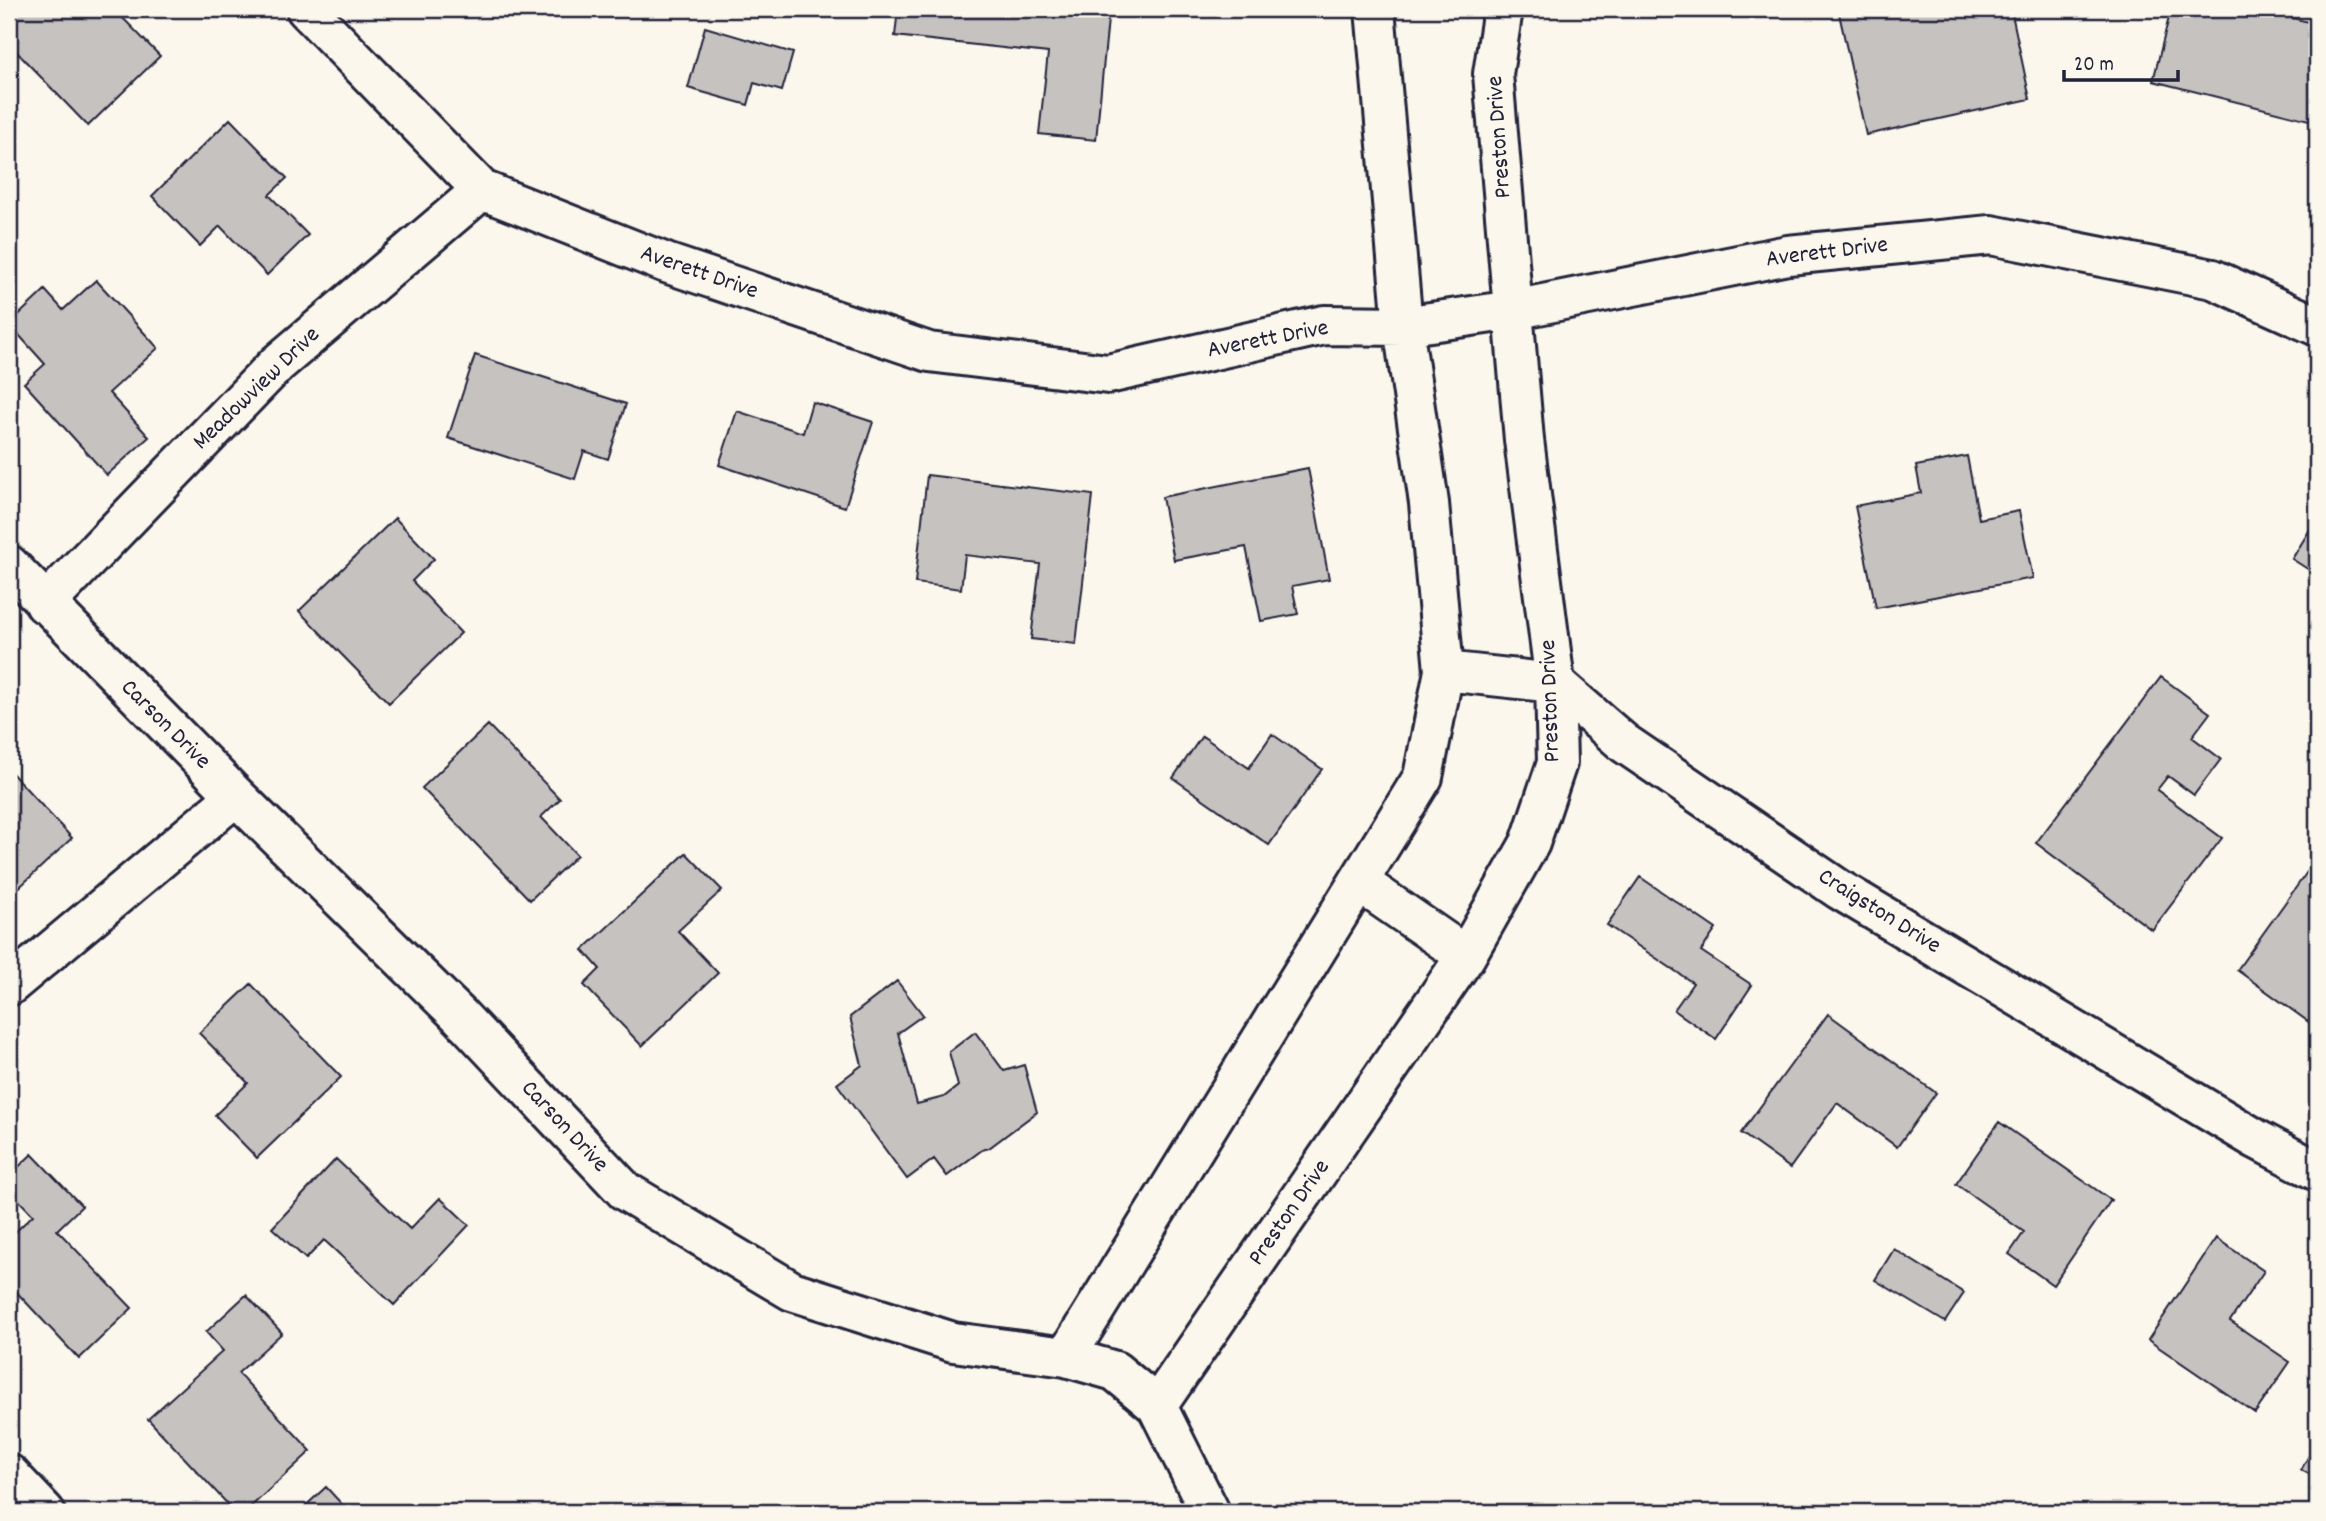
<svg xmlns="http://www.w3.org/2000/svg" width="2326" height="1521" viewBox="0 0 2326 1521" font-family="Dekko,sans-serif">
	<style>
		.building { fill: #c6c2c0; stroke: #22223b; stroke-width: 2 }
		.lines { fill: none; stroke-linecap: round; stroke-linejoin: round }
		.minor-casing { stroke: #22223b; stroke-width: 44 }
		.minor { stroke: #fbf7ec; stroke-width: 38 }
		.labels { text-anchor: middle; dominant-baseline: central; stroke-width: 5; stroke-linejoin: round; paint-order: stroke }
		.street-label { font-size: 24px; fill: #22223b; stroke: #fbf7ec }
	</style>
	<rect width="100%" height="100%" fill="#fbf7ec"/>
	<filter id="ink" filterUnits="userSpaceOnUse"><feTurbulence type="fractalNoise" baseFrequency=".0143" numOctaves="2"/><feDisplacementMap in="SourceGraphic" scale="14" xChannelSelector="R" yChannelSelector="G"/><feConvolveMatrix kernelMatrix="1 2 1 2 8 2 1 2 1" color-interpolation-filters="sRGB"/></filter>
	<g filter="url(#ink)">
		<path class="building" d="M9,9H116L115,10L160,56L88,126L9,44Z
			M898,9H1109L1096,140L1039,134L1048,53L895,36Z
			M1838,9H2011L2030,99L1866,135Z
			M2171,9H2256L2317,24V122L2153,81Z
			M705,27L793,53L782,91L754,83L748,105L688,88Z
			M230,119L287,178L269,195L308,235L267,275L220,226L200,246L152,196Z
			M96,280L158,348L109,393L149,437L107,475L24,383L45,364L9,324L45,290L63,310Z
			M475,355L626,404L608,459L584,451L575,479L448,438Z
			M812,402L873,422L845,507L719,465L737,411L803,433Z
			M1967,456L1979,519L2019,511L2033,578L1876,608L1855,506L1921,493L1916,466Z
			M1308,468L1329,579L1292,586L1298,614L1261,621L1246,547L1174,560L1162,497Z
			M927,475L1093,495L1076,644L1031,639L1040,564L965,555L961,589L915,583Z
			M395,518L434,559L412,581L461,633L389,703L299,611Z
			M2317,518V575L2292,559Z
			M2161,677L2210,713L2192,737L2221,759L2194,795L2168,776L2157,790L2222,838L2152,930L2036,843Z
			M488,725L560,799L541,817L577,855L530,900L422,788Z
			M1272,734L1322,769L1269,845L1173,778L1202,736L1249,768Z
			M9,770L72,838L9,897Z
			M686,853L722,890L678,931L718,973L642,1046L584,985L600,969L583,950Z
			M2317,858V1028L2237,970Z
			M1640,877L1716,929L1701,951L1752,985L1716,1039L1674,1010L1693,983L1607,925Z
			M897,981L923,1015L898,1033L917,1104L944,1097L958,1086L949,1052L975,1032L1004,1071L1024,1065L1037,1112L989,1148L982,1150L947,1176L934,1159L907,1179L837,1084L862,1065L850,1017Z
			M251,984L341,1077L257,1158L215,1115L248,1083L199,1033Z
			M1828,1014L1936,1093L1897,1147L1837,1103L1790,1168L1741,1133Z
			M1999,1122L2111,1200L2053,1285L2009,1254L2024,1232L1956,1184Z
			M32,1154L82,1206L57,1230L132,1308L79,1359L9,1284V1238L33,1215L9,1190V1176Z
			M336,1159L410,1229L440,1198L469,1225L394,1305L324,1240L306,1259L272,1228Z
			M2216,1238L2264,1271L2230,1321L2290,1362L2255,1413L2148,1340Z
			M1894,1249L1964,1293L1945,1322L1875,1280Z
			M246,1295L282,1333L238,1373L311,1451L245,1512H235L148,1419L223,1351L206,1332Z
			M2317,1441V1478L2301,1470Z
			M326,1487L349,1512H299Z"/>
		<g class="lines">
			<g class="minor-casing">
				<path id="minor" d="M306,9L482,190L666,263L929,352L1108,374L1324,325L1403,326L1513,310L1788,255L1991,235L2213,279L2317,326
					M9,565L236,796L460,1016L625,1191L792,1291L953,1342L1066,1357L1115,1371L1157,1406L1210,1512
					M45,604L277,364L482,190
					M1444,671L1555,683L1624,743L1840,890L2256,1139L2317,1171
					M1359,882L1466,956
					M9,986L236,796
					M1066,1357L1423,777L1444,671L1429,503L1403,326L1375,9
					M1157,1406L1466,956L1530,843L1557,763L1555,683L1524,440L1493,74L1503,9
					M9,1474L45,1512"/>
			</g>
			<use href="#minor" class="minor"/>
		</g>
	</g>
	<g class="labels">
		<g class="street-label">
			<text transform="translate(1500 137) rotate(-94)">Preston Drive</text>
			<text transform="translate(1827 253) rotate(-7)">Averett Drive</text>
			<text transform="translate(699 273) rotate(19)">Averett Drive</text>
			<text transform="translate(1268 340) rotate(-11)">Averett Drive</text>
			<text transform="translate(257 389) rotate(-44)">Meadowview Drive</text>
			<text transform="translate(1551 701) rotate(-92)">Preston Drive</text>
			<text transform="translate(165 725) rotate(45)">Carson Drive</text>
			<text transform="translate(1879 912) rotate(32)">Craigston Drive</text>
			<text transform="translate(564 1127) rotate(47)">Carson Drive</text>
			<text transform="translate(1290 1213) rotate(-55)">Preston Drive</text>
		</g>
	</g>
	<rect width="2326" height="1521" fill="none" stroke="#fbf7ec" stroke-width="35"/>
	<rect x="18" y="18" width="2291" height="1486" fill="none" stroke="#22223b" stroke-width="2.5" filter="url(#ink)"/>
	<path d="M2064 70v10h114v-10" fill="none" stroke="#22223b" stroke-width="3.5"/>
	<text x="2074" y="70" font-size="21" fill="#22223b" stroke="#fbf7ec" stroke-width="5" paint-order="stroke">20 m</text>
</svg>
